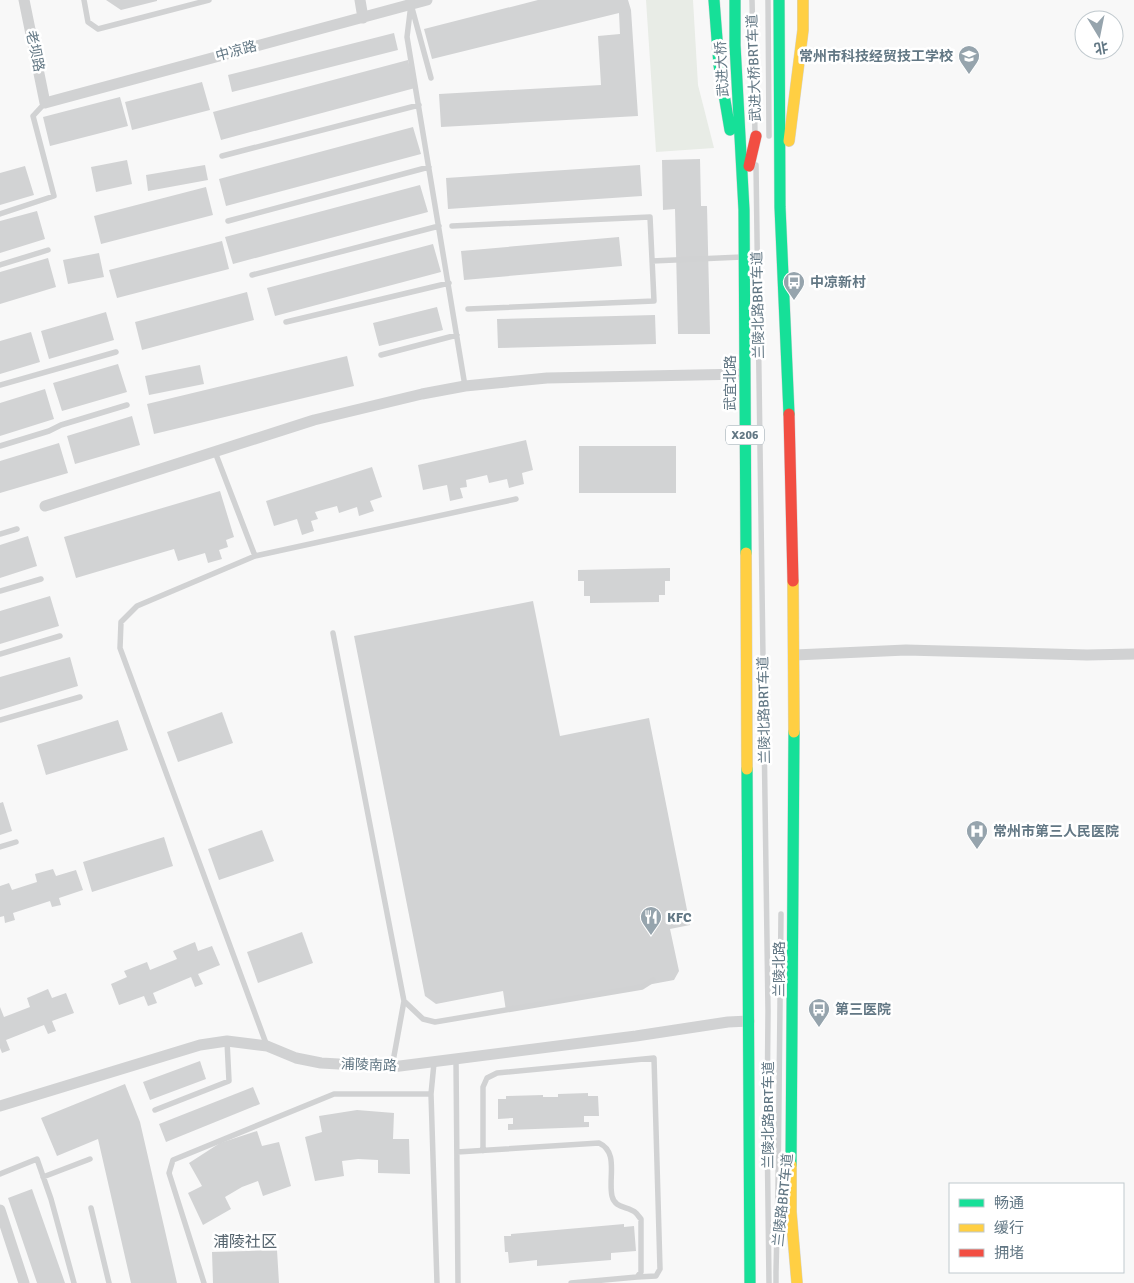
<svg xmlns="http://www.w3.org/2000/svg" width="1134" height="1283" viewBox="0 0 1134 1283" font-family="Signika,'Noto Sans SC',sans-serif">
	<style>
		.green { fill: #e8ece6 }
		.building { fill: #d2d3d4 }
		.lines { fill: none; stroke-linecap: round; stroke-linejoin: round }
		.fast-casing { stroke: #d4d5d6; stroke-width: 12 }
		.slow-casing { stroke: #d4d5d6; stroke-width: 12 }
		.jam-casing { stroke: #d4d5d6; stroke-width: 12 }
		.lane { stroke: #d1d2d3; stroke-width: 5.5 }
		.street { stroke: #d1d2d3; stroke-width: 11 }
		.fast { stroke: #16e098; stroke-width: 11 }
		.slow { stroke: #ffcf43; stroke-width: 11 }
		.jam { stroke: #f24e42; stroke-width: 11 }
		.labels { text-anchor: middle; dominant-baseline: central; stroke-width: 5; stroke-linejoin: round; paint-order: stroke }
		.shield { fill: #fff; stroke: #91a0a9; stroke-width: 1 }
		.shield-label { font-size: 12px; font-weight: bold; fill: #627784 }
		.street-label { font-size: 14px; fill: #627784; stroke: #fff }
		.poi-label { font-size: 14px; font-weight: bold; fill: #627784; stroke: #fff; text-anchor: start }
		.quarter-label { font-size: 16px; fill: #55646e; stroke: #fff }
	</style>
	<rect width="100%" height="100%" fill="#f8f8f8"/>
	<path class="green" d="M646,0H693L698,85L714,148L656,152Z"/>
	<path class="building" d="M106,0H157V1L121,10Z
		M538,0H628L631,10L638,116L441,127L439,94L601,85L598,36L620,34L619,13L432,59L424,29Z
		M394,33L398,50L232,92L228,75Z
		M408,60L415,88L221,140L213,112Z
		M202,82L210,110L132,130L125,102Z
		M120,97L128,126L50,146L43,117Z
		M413,127L421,154L226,206L219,179Z
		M700,159L701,206H707L710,334H678L675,209L663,210L662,160Z
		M127,160L132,184L96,192L91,167Z
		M205,165L208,180L148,191L146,175Z
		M640,165L642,196L448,209L446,178Z
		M25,166L34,195L0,205V173Z
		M420,185L428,212L233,264L225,237Z
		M206,187L213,215L101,244L94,216Z
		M37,211L45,239L0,253V221Z
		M619,237L622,266L464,280L461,251Z
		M222,241L229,269L117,298L109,270Z
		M433,244L441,272L275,316L267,288Z
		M99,253L104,277L68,284L63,260Z
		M48,258L56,287L0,304V272Z
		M247,292L254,320L142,350L135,322Z
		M437,307L443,330L379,346L373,323Z
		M106,312L114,340L49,359L41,331Z
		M655,315L656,344L498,348L497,319Z
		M31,332L40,362L0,374V341Z
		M347,356L354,386L154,434L147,404Z
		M118,364L127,392L62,411L53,383Z
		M200,365L204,384L149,395L145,376Z
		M45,389L54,419L0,436V403Z
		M132,416L140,445L75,464L67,436Z
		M526,440L533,470L522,473L524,484L509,488L507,479L489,483L487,475L466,480L467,487L460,488L463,498L450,501L447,485L423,490L418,465Z
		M59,443L68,473L0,493V461Z
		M579,446H676V493H579Z
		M372,467L382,497L370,501L374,511L359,516L357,507L339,513L337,506L315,512L318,519L311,521L314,531L302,535L297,519L274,526L266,501Z
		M220,491L234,537L226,540L228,547L219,550L222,559L208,563L205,553L178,561L174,549L76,578L64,537Z
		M28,536L37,566L0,578V545Z
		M670,568V581H665V595H659V602L590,603V596H584V581H578V570Z
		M50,596L59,626L0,644V611Z
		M533,601L560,736L649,718L690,925L670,929L679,971L674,980L506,1011L503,991L436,1004L425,996L354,636Z
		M70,657L78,686L0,710V677Z
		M222,712L233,743L178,762L167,732Z
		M118,720L128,750L46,775L37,745Z
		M3,802L12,831L0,835V803Z
		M262,830L274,861L219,880L208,849Z
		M164,837L173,866L92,892L83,862Z
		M53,869L56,876L76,870L83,890L59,898L61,905L52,907L50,901L13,913L15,920L5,923L4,916L0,917V886L9,883L12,890L37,882L35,874Z
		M302,932L313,963L258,983L247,952Z
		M195,942L198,951L212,946L220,965L198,974L203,984L195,987L191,977L153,993L157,1003L148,1006L144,996L119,1005L111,984L127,977L124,971L147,962L150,970L177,959L173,951Z
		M48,989L52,998L66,993L74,1013L52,1021L56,1031L48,1034L44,1025L6,1040L10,1050L2,1053L0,1048V1007L4,1017L30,1007L27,998Z
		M200,1061L206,1079L150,1100L143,1082Z
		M125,1084L140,1122L177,1283H131L98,1139L57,1156L41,1118Z
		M253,1087L260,1104L166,1142L159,1124Z
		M588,1093V1096H598L599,1116H584V1122H589V1127L508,1130V1124H513V1118L498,1119V1099H506V1096L543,1095V1097H558V1094Z
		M357,1110L394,1113L393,1139H409L410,1174L378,1173V1160L358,1159L342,1161L344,1176L315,1181L305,1137L322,1132L319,1116Z
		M257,1131L262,1146L279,1142L291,1186L263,1196L258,1181L242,1187L225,1197L231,1209L203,1225L188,1193L202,1186L189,1163L220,1143Z
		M32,1189L65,1283H37L8,1198Z
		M624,1224V1227L634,1226L636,1251L611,1253V1260L537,1266V1260L509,1263L508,1252H505L504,1236H511V1234Z
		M277,1250L279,1283H213L212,1252Z"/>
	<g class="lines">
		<g class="fast-casing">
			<path id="fast" d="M714,0L719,65L730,130
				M735,0V45L744,210L746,553
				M779,0L780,207L789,414
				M747,769L750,1283
				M791,1165L794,732"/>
		</g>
		<g class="slow-casing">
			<path id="slow" d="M789,141L803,30V0
				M746,553L747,769
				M793,581L794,732
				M791,1165V1212L797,1283"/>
		</g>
		<g class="jam-casing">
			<path id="jam" d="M749,166L756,136
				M789,414L793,581"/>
		</g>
		<path class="lane" d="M84,0L88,22L98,29L209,0
			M752,0L755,133
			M768,0L769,136
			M411,4L407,37L465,386
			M412,8L431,78
			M222,156L419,105
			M756,165L768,1011L767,1125L769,1283
			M0,214L54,196L33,116L45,103
			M228,221L429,167
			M452,226L650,217L654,301L468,309
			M652,261L742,257
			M0,265L48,250
			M252,275L439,226
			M286,322L449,283
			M381,355L457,335
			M0,385L116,352
			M0,446L49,431L61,425L127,405
			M215,452L255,556
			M0,534L17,529
			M0,591L41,579
			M333,633L404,1001L423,1019L435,1022L642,987L653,980
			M0,654L60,636
			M0,720L80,697
			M0,847L16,842
			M267,1046L120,648L121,622L137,606L255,556L516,499
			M456,1060L458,1283
			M434,1063L431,1094L437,1283
			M392,1067L404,1001
			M155,1110L229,1081L227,1041
			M483,1151V1087L487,1078L497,1073L654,1058L660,1269L656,1276L637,1277
			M457,1152L599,1143C619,1152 608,1178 612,1196C615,1209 628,1206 636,1213C638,1215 639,1217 641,1219V1272L637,1277L571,1283
			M0,1174L37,1159L51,1199L74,1283
			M43,1177L90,1159
			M91,1208L109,1283
			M776,1270V1283
			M776,1272L778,1187L781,914
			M204,1283L169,1173L173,1160L334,1094H431"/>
		<path class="street" d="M24,0L45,103L427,0
			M360,0L363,18
			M45,506L314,420L422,394L465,386L547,378L745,374
			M795,655L906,650L1087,655L1134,654
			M0,1106L200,1045L227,1041L267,1046L296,1058L321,1063L392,1067L636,1036L728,1022L749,1021
			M0,1210L24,1283"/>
		<use href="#fast" class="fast"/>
		<use href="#slow" class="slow"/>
		<use href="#jam" class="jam"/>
	</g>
	<defs>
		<g id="university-pin" transform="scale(1.125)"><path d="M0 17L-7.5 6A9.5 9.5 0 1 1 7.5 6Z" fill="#96a4ad" stroke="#fff"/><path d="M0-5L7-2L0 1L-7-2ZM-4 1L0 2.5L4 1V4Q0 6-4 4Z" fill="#fff"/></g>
		<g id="bus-pin" transform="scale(1.125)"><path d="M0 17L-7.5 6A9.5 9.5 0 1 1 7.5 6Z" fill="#96a4ad" stroke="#fff"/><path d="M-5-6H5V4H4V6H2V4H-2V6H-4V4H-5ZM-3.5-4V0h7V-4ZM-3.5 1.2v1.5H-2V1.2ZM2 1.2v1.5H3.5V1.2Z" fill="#fff"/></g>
		<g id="hospital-pin" transform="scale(1.125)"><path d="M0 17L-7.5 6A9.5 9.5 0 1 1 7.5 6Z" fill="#96a4ad" stroke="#fff"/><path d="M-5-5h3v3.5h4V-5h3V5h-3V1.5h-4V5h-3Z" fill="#fff"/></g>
		<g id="restaurant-pin" transform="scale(1.125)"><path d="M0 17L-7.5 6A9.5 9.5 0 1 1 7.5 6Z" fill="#96a4ad" stroke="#fff"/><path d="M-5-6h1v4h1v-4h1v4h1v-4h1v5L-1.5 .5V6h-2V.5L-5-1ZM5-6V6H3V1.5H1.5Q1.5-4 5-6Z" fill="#fff"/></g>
	</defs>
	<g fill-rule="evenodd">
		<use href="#university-pin" x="969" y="56"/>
		<use href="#bus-pin" x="794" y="282"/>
		<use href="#hospital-pin" x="977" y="831"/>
		<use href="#restaurant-pin" x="651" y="917"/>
		<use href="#bus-pin" x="819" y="1009"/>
	</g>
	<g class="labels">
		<rect class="shield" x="726" y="425.5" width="38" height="19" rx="4"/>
		<g class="shield-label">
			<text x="745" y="435">X206</text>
		</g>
		<g class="street-label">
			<text transform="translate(35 51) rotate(78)">老坝路</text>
			<text transform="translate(236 51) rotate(-15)">中凉路</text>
			<text transform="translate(754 68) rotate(-92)">武进大桥BRT车道</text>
			<text transform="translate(722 69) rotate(-93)">武进大桥</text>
			<text transform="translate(758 305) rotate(-91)">兰陵北路BRT车道</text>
			<text transform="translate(730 383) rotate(-90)">武宜北路</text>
			<text transform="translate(764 710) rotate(-91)">兰陵北路BRT车道</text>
			<text transform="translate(779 969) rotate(-90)">兰陵北路</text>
			<text transform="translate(369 1065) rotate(2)">浦陵南路</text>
			<text transform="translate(768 1115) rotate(-90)">兰陵北路BRT车道</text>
			<text transform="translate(783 1200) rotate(-84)">兰陵路BRT车道</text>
		</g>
		<g class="poi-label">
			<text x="953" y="56" text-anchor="end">常州市科技经贸技工学校</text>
			<text x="810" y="282">中凉新村</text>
			<text x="993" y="831">常州市第三人民医院</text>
			<text x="667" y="917">KFC</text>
			<text x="835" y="1009">第三医院</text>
		</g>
		<g class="quarter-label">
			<text x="245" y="1242">浦陵社区</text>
		</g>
	</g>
	<rect x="949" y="1183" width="175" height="90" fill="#ffffff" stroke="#c0c9ce"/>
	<rect x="959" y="1199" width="25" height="8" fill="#16e098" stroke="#c0c9ce"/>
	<text x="994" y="1208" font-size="15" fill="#627784">畅通</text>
	<rect x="959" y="1224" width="25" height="8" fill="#ffcf43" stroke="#c0c9ce"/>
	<text x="994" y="1233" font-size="15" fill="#627784">缓行</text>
	<rect x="959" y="1249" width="25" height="8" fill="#f24e42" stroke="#c0c9ce"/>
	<text x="994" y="1258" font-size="15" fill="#627784">拥堵</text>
	<g transform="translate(1099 35) rotate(170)"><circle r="24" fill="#ffffff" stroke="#c0c9ce"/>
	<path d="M0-4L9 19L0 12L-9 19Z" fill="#96a4ad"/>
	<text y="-8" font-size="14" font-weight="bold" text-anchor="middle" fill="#627784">北</text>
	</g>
</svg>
